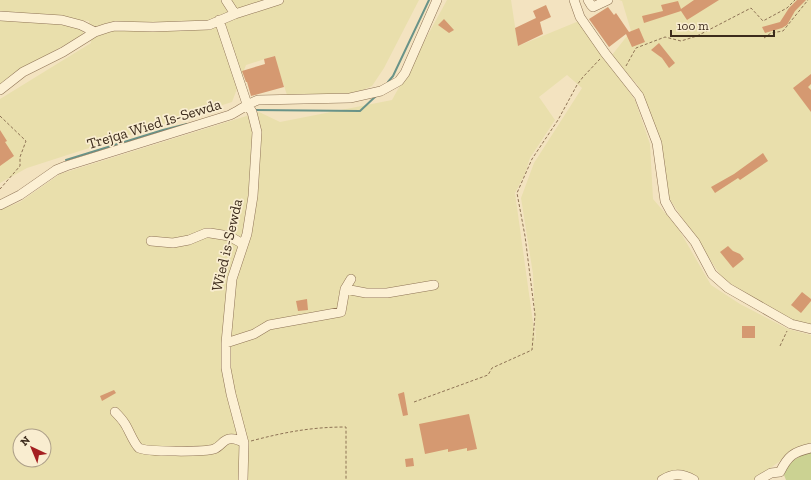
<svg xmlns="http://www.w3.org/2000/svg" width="811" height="480" viewBox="0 0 811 480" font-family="'Zilla Slab',serif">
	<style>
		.farmland { fill: #e9dfac; fill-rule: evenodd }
		.green { fill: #cbd292 }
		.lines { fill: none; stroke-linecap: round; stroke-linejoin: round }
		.stream { stroke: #699388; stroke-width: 2 }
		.building { fill: #d59971 }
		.minor-casing { stroke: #8e7355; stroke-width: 10 }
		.path { stroke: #8e7355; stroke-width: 1; stroke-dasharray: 3 2; stroke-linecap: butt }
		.minor { stroke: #fcf0d4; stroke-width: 9 }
		.labels { text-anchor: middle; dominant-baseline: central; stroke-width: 3.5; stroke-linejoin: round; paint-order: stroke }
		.street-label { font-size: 15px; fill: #3c2b1c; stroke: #f9edd0 }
	</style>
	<rect width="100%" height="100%" fill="#f3e3c0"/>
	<path class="farmland" d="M0,0H419L384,68L372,86L351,95H287L274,56L246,65L232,102L27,168L0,183V99L91,43L89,21L0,12Z
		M447,0H511L518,46L579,21L635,100L650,144L653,199L678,228L711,285L740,304L788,329L811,335V447L795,450L754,480H0V210L20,202L60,174L259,112L280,122L392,100ZM567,75L582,88L534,163L521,198L533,274L536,344L515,193L525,174L530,158L555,120L539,97ZM20,436H44V460H20Z
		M619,0H811V327L789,319L723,279L665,192L658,135L637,84L627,74L612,55L631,31L622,1Z
		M0,19L59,23L75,26L83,31V35L14,73L0,87Z"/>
	<path class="green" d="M811,450V480H786L784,475L789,463Z"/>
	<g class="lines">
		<path class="stream" d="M388,82L393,76L429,0
			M254,110L360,111L376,96
			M66,160L163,130L187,124"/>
	</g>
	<path class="building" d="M694,0H719L687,20L681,11L644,23L642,16L663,11L661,5L678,1L681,9Z
		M797,0H806L795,11L787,25L782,28L765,33L762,27L780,22L789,8Z
		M546,5L551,17L540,22L543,34L518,46L515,28L536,18L533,11Z
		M608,7L614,15L616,13L629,32L639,28L645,42L632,47L626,34L609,47L589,19Z
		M444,19L454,30L449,33L438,25Z
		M659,43L675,63L669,68L662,58L651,50Z
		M275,56L284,87L251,96L247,82H246L242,71L265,64L264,59Z
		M811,74V84L808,87L811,90V112L793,88Z
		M0,130L7,141L5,142L14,156L0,166Z
		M763,153L768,161L740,180L738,178L715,193L711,187L734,174Z
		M728,246L733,251L740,254L744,259L733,268L720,252Z
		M802,292L811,299V301L801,313L791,305Z
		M307,299L308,310L298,311L296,301Z
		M742,326H755V338H742Z
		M114,390L116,393L102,401L100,396Z
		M404,392L408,415L403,416L398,394Z
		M469,414L477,449L467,451V448L448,452V449L425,454L419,424Z
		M413,458L414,466L406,467L405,459Z"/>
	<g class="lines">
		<g class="minor-casing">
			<path id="minor" d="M226,0L235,14
				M574,0L580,17L605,53L639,96L657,143L665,201L671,212L695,242L712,274L728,288L791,324L811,329
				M588,0L591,5L593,7L608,0
				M0,16L62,20L81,25L95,32
				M219,20L247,104L252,112L257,132L253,196L247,234L232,279L226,343V368L231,394L244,443L243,480
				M0,90L23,72L63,52L95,32L107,28L115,26L153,27L209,25L235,14L279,0
				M0,205L20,195L56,170L66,166L230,115C240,110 247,104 258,100L350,98L381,91L399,81L405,73L437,0
				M151,241L173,243L189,240L206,233H210L229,236L243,244
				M345,289L351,279
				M226,343L254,334L269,325L341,312L345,289L366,293H387L434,285
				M115,412C119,416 122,419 125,424C129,430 134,444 139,448C146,452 205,452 214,449C220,447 223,440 229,439C235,438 239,440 244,443
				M780,472C788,456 793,452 811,448
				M662,480C673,473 682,473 694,480
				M759,480L771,473L780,472"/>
		</g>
		<path class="path" d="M764,38L771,33L783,31L808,0
			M626,66L636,48L665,37L681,41L697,36L751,8L763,21L787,8L795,0
			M0,116L26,141L20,157V166L0,189
			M780,346L787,331
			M414,402L488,375L492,368L532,350L535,315L525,236L517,193L532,159L558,120L577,85L583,77L600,59
			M251,441C285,432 312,427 346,427V480"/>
		<use href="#minor" class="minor"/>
	</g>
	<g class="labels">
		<g class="street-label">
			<text transform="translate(154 124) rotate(-17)">Trejqa Wied Is-Sewda</text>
			<text transform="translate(227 245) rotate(-77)">Wied is-Sewda</text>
		</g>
	</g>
	<g transform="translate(32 448) rotate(316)"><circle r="19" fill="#f9edd0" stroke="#ad9f88"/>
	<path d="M0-3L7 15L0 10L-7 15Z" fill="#a41f21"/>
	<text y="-6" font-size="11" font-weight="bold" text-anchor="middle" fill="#3c2b1c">N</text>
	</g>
	<path d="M671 30v6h103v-6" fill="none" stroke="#3c2b1c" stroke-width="2"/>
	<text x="677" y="30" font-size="12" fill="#3c2b1c" stroke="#f9edd0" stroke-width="3" paint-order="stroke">100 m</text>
</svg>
